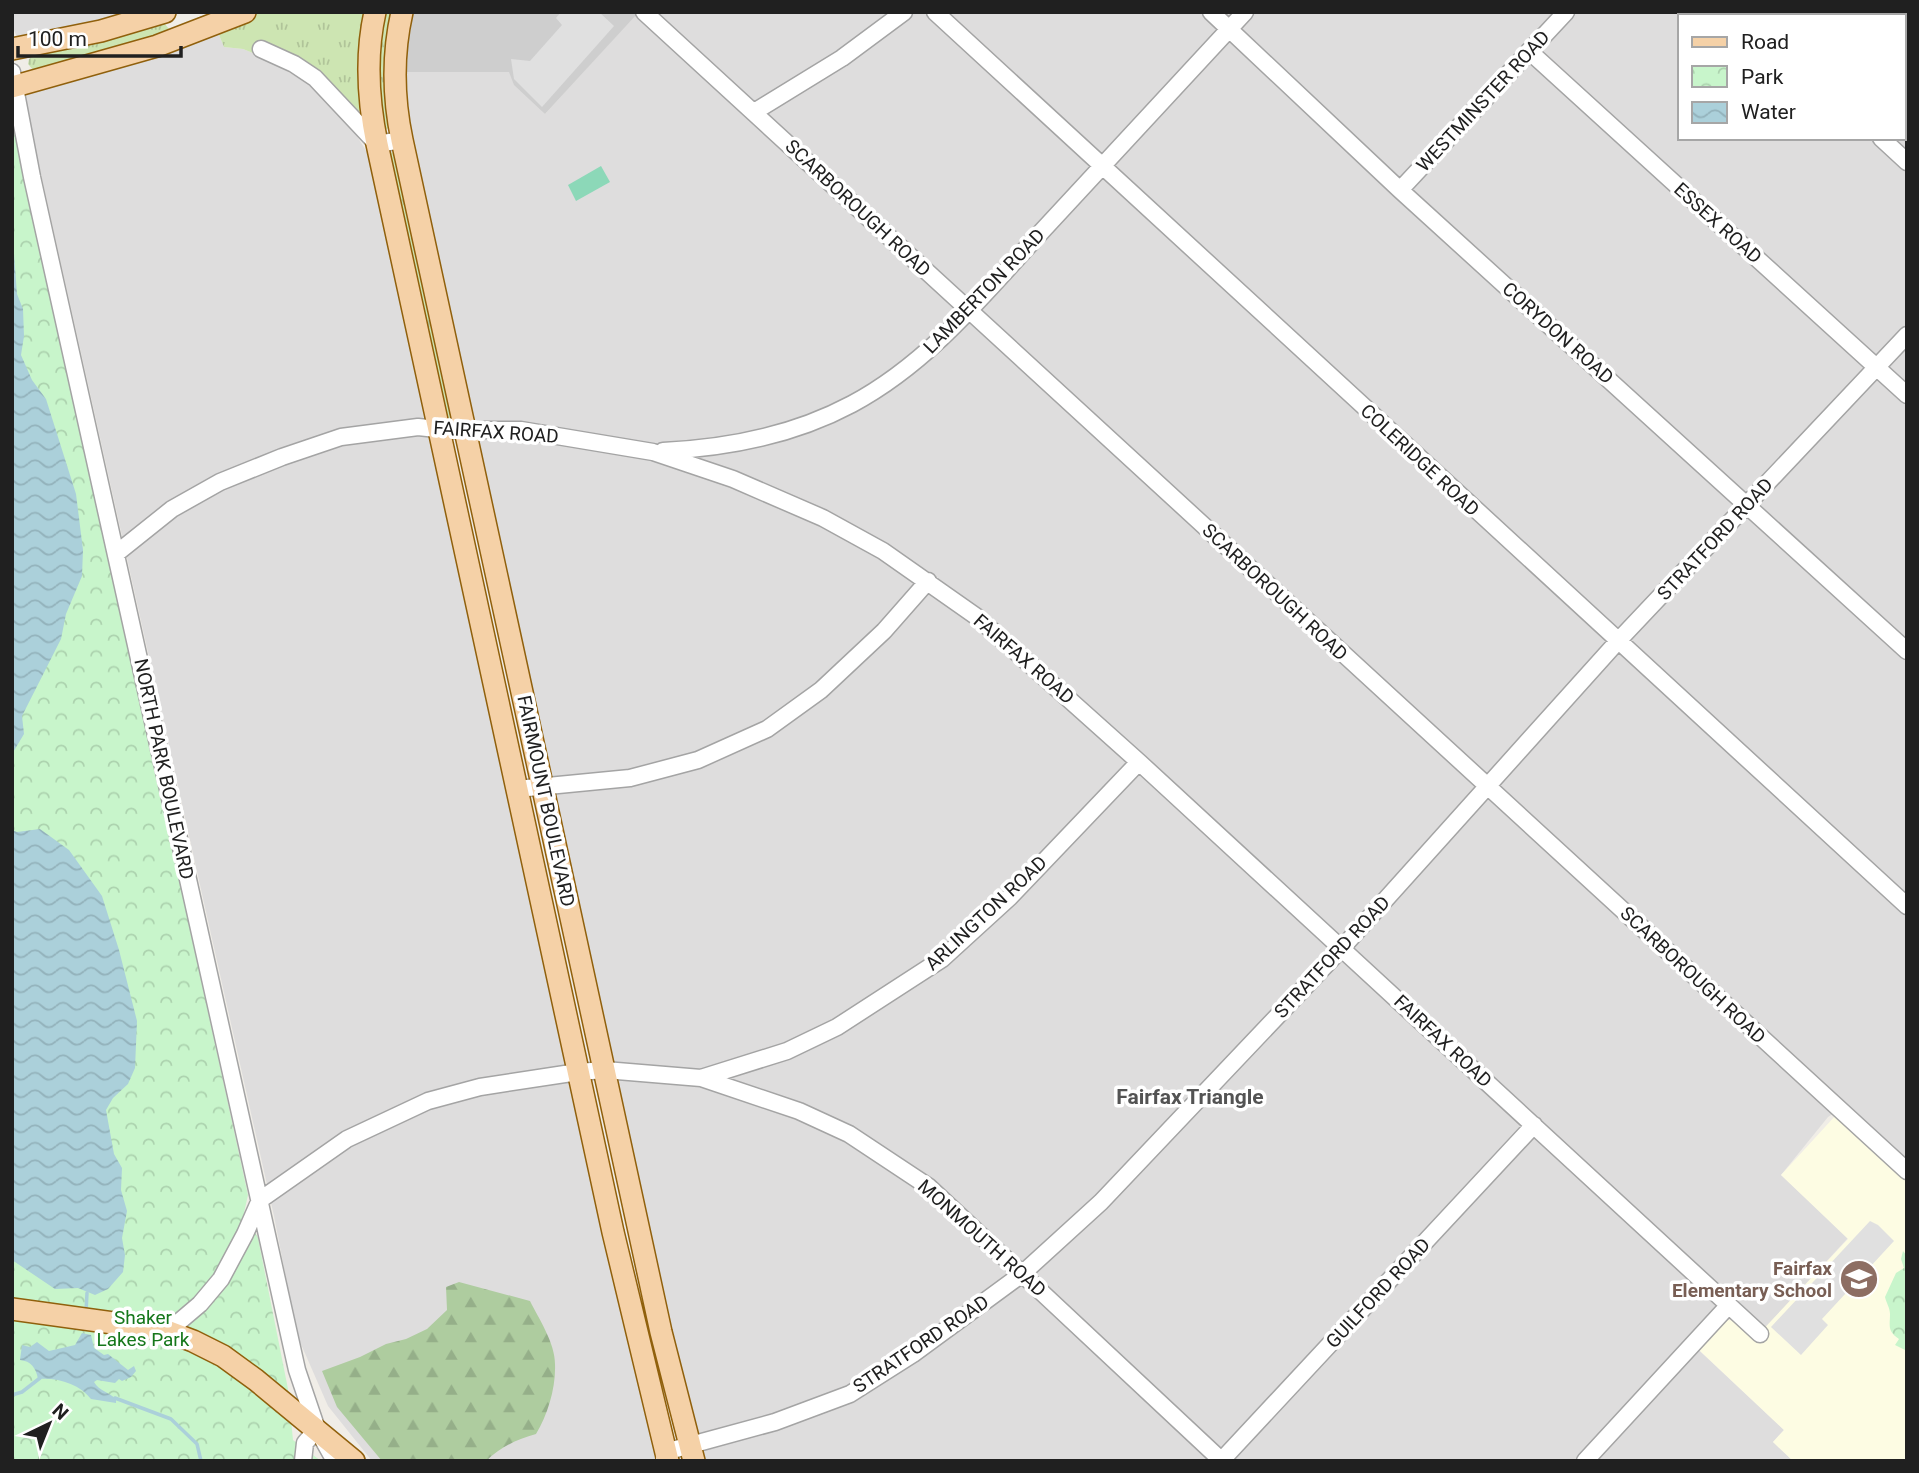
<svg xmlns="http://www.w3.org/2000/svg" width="1919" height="1473" viewBox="0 0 1919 1473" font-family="Roboto,sans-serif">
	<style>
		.residential { fill: #dedddd; fill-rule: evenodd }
		.education { fill: #fdfce3 }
		.religious { fill: #cecece }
		.grass { fill: url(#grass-tufts) }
		.forest { fill: url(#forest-firs) }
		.park { fill: url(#park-crowns) }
		.pitch { fill: #8cd8b8 }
		.parking { fill: #e0e0e0 }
		.water { fill: url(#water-waves) }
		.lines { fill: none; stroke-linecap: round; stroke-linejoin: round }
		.stream { stroke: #abd0da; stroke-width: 3.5 }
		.minor-casing { stroke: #a4a4a4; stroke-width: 19 }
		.major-casing { stroke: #90600c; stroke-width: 24 }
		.minor { stroke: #fff; stroke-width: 16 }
		.major { stroke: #f5d1a7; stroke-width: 21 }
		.labels { text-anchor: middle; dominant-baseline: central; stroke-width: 7; stroke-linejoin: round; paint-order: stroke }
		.street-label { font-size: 19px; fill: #202020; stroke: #fff }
		.education-label { font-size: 19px; font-weight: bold; fill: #785e54; stroke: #fff; text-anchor: end }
		.park-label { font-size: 19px; fill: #15771a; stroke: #fff }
		.neighbourhood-label { font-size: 21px; font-weight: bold; fill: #535353; stroke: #fff }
	</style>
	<defs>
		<pattern id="grass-tufts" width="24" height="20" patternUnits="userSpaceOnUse" patternTransform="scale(1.75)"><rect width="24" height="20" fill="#cde5b2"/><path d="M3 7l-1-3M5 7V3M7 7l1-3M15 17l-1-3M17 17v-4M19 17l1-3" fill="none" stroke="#b0c499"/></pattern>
		<pattern id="forest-firs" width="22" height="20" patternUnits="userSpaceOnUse" patternTransform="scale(1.75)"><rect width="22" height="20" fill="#aecc9f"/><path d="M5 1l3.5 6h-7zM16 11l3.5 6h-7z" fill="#95af89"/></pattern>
		<pattern id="park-crowns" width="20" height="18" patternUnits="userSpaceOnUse" patternTransform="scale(1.75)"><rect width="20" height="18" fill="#c8f5cb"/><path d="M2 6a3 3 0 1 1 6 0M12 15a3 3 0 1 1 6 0" fill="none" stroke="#acd2ae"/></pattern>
		<pattern id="water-waves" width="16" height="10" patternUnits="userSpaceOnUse" patternTransform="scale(1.75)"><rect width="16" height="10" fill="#abd0da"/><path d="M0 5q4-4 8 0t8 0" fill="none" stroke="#93b2bb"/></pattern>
	</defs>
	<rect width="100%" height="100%" fill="#f0ede7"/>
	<path class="residential" d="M12,12H146L18,39L12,26Z
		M638,12H1907V1162L1845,1106L1828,1117L1781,1175L1848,1238L1765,1328L1729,1295L1688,1340L1784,1430L1773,1442L1793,1461H701L688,1414L418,186L400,72H510L545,114ZM1679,16H1903V138H1679Z
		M217,30L224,47L243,49L258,55L313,86L348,122L370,157L655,1440L654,1461H372L328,1406L297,1335L274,1216L25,102L28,90Z"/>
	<path class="education" d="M1836,1115L1907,1181V1461H1793L1773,1442L1784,1430L1698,1349L1728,1320L1735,1321L1756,1337L1848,1239L1781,1175Z"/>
	<path class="religious" d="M408,12H635L637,14L545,114L514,85L509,72H400Z"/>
	<path class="grass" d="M260,12H369L361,110L357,113L336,92L258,55L243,49L224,47L217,30Z
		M382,12H396L391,125L387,129H382L378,125Z
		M159,23L165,24L169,29L168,33L41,71L33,70L28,64L29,59L36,55Z
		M394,152L400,157L456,418L452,424H447L389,153Z"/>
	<path class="forest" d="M459,1282L530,1301C539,1319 555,1343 555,1364C556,1387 548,1414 536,1434C517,1439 501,1447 486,1461H382L337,1407L322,1371L360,1357L386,1344L406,1339L427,1329L447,1310L446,1287Z"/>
	<path class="park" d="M12,125L22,159L248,1195L244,1213L258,1238L288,1389L293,1440L321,1461H12Z
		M1903,1251L1907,1256V1351L1895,1345L1899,1339C1887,1331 1890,1326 1890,1314C1890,1308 1886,1302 1885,1297L1896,1273L1904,1268L1901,1259Z"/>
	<path class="pitch" d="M601,166L610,182L576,201L568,185Z"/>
	<path class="parking" d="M561,12H599L614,26L542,107L514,79L511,59L530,61L562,25L556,18Z
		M1870,1221L1878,1225L1894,1241L1822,1319L1828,1325L1801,1355L1771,1327Z"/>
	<path class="water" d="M12,227L17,294L23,309L24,336L21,355L32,380L46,399L76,494L83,550L82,576L66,614L61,639L22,716L24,734L12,754Z
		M40,829L69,850L102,896L119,950L137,1021L135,1068L128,1084L113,1098L106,1110L114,1154L122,1168L121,1190L127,1211L122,1238L125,1255L123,1272L108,1289L95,1295L78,1288L55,1289L12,1260V830L17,832Z
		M82,1333L91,1335L94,1348L104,1355L108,1354L128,1370L134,1366L136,1371L131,1377L122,1381L119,1379L115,1383L97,1380L94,1382C99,1391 109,1392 116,1399V1403L91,1399C80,1384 57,1377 38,1379C36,1368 31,1361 20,1360L22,1345L30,1347L37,1342L49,1351L75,1345Z"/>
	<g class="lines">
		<path class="stream" d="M86,1312L87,1293
			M12,1395L22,1392L40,1378
			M115,1398L171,1419L197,1444L201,1461"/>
		<g class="minor-casing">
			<path id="minor" d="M644,12L1907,1171
				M935,12L1907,906
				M1211,12L1400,190L1907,651
				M1744,12L1748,16
				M1822,16L1826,12
				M261,49L294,64L315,78L377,144L402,140
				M1529,51L1907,395
				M12,72L32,177L297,1370L317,1429L335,1461
				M754,112L842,58L904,12
				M1881,138L1907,162
				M1400,190L1566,12
				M663,451C728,448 794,435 852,404C929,363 985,293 1043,230C1110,157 1178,85 1245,12
				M117,553L172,509L220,482L282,457L341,437L418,427L446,430H521L653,452L733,479L823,518L883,551L977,617L1139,762L1760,1334
				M517,789L630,778L698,760L767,729L821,690L884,631L928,581
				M701,1078L799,1111L849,1134L929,1187L1222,1461
				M164,1330L180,1321L200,1304L221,1279L245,1234L260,1200L347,1139L428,1101L480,1087L578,1072L605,1070L701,1078L787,1051L837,1027L942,959L1010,897L1139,762
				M303,1461L305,1443L317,1429
				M664,1461L665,1452L775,1422L850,1394L913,1354L1022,1274L1101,1202L1342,948L1618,641L1907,335
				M1221,1461L1534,1125
				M1585,1461L1729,1305"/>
		</g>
		<g class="major-casing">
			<path id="major" d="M375,12C365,57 368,100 377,144L613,1232L668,1461
				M402,12C392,56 393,97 402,140L661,1332L694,1461
				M12,49L101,31L165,12
				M12,87L157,46L245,12
				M12,1309L164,1330L193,1341L223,1356L256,1380L354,1461"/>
		</g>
		<use href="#minor" class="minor"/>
		<use href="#major" class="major"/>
	</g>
	<defs>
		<g id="school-disc" transform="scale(2.0125)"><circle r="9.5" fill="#8d6e63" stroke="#fff"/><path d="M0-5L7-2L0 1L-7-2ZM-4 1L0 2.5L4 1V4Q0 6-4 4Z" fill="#fff"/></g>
	</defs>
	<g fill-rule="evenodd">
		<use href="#school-disc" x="1859" y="1279"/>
	</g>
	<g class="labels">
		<g class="street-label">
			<text transform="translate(1483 101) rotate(-47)">WESTMINSTER ROAD</text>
			<text transform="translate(858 208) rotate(43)">SCARBOROUGH ROAD</text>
			<text transform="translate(1718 223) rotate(42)">ESSEX ROAD</text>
			<text transform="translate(984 291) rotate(-46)">LAMBERTON ROAD</text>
			<text transform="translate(1558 333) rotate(42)">CORYDON ROAD</text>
			<text transform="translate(496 432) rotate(4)">FAIRFAX ROAD</text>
			<text transform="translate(1420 460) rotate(43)">COLERIDGE ROAD</text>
			<text transform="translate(1715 539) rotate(-47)">STRATFORD ROAD</text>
			<text transform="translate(1275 592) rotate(43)">SCARBOROUGH ROAD</text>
			<text transform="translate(1024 659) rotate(41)">FAIRFAX ROAD</text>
			<text transform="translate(164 769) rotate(78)">NORTH PARK BOULEVARD</text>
			<text transform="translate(546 801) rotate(78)">FAIRMOUNT BOULEVARD</text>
			<text transform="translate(986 913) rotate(-43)">ARLINGTON ROAD</text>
			<text transform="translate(1332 957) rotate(-47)">STRATFORD ROAD</text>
			<text transform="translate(1693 975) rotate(43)">SCARBOROUGH ROAD</text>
			<text transform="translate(1443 1041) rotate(43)">FAIRFAX ROAD</text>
			<text transform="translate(982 1238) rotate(42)">MONMOUTH ROAD</text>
			<text transform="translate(1378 1293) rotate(-47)">GUILFORD ROAD</text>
			<text transform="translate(921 1344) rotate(-34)">STRATFORD ROAD</text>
		</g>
		<g class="education-label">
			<text x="1832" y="1268">Fairfax<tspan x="1832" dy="22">Elementary School</tspan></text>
		</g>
		<g class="park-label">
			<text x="143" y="1317">Shaker<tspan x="143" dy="22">Lakes Park</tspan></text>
		</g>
		<g class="neighbourhood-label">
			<text x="1190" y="1097">Fairfax Triangle</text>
		</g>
	</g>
	<rect width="1919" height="1473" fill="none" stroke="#202020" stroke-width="28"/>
	<rect x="1678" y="14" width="228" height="126" fill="#ffffff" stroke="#a6a6a6" stroke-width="2"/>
	<rect x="1692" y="37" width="35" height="10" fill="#f5d1a7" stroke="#a6a6a6" stroke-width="2"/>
	<text x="1741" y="49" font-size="21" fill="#202020">Road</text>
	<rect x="1692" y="66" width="35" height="21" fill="url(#park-crowns)" stroke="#a6a6a6" stroke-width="2"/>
	<text x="1741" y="84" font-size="21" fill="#202020">Park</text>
	<rect x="1692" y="102" width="35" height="21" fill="url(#water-waves)" stroke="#a6a6a6" stroke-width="2"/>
	<text x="1741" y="119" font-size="21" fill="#202020">Water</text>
	<g transform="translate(49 1424) rotate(43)" stroke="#ffffff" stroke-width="5" paint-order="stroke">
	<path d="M0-5L12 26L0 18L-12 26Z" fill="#202020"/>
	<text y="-10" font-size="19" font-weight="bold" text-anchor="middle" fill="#202020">N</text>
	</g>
	<path d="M18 46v10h163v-10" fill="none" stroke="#202020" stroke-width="3.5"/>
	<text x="28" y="46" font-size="21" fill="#202020" stroke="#ffffff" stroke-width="5" paint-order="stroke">100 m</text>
</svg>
